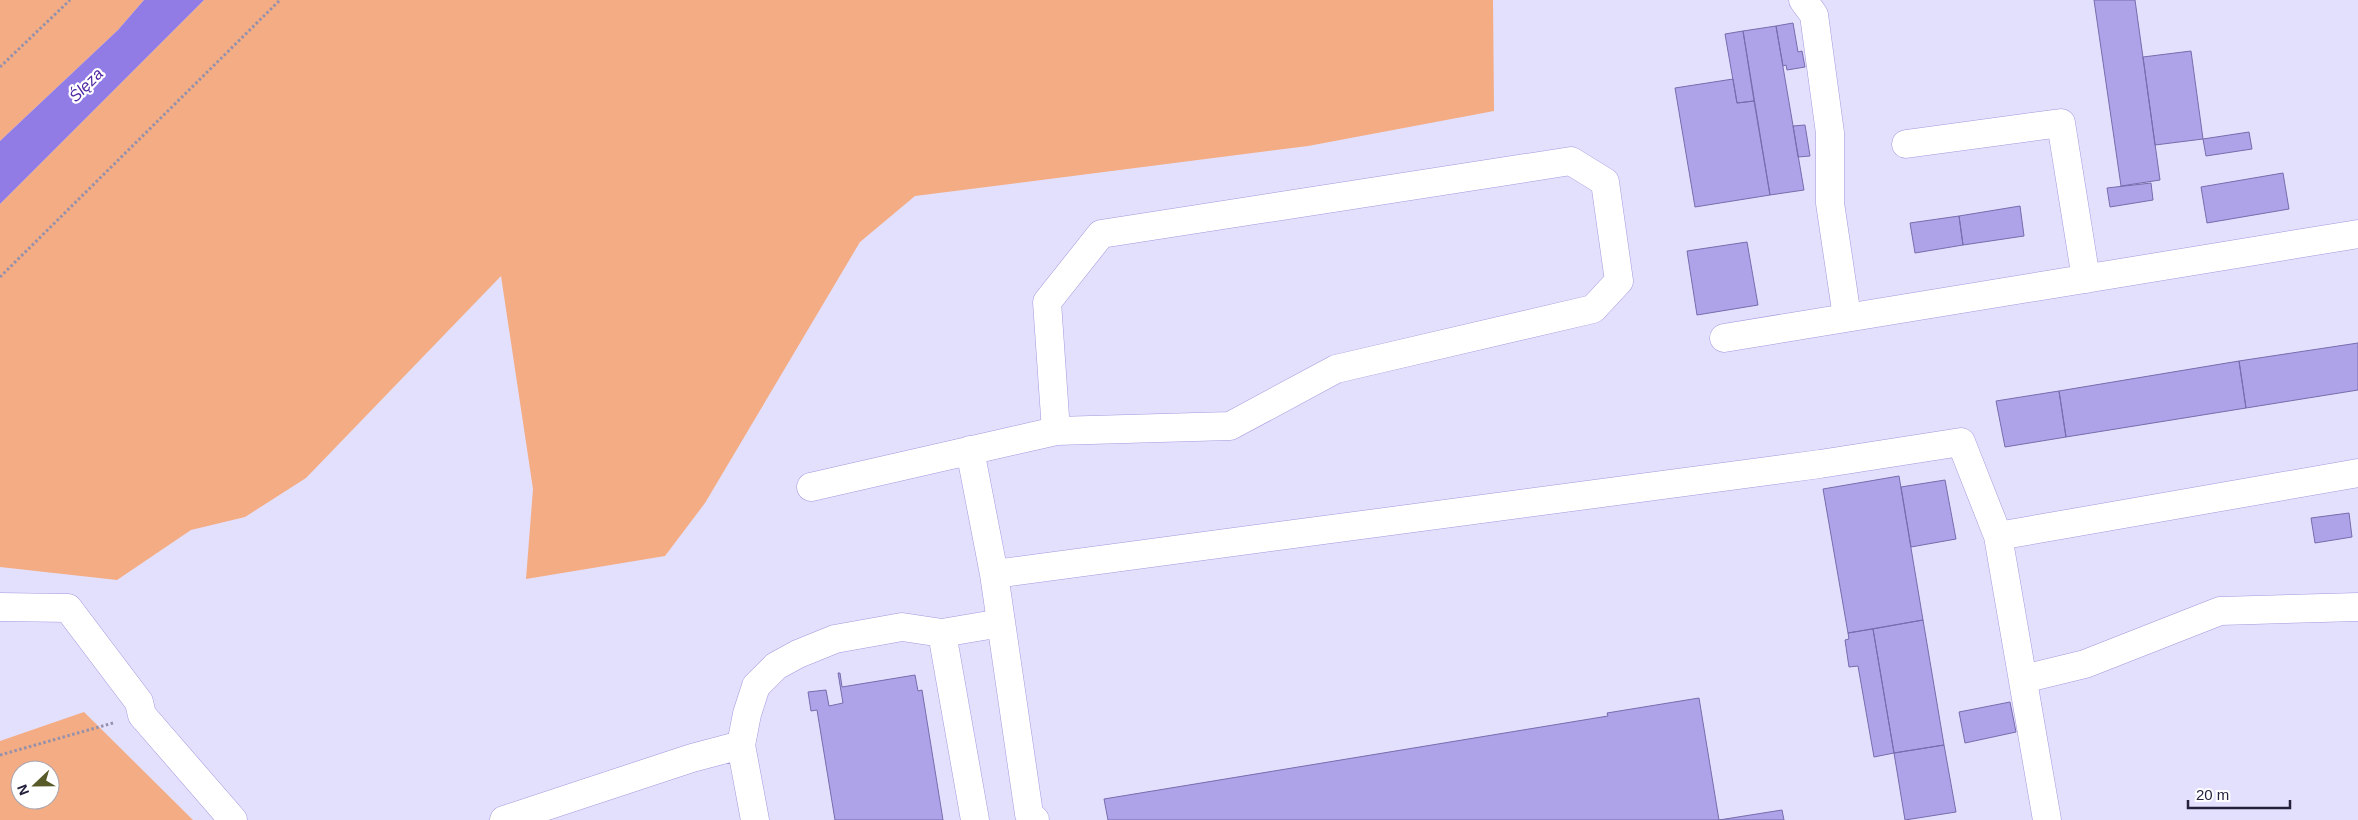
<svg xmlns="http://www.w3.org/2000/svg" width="2358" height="820" viewBox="0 0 2358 820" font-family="Helvetica,sans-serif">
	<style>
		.green { fill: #f3ac83; fill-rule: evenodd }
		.water { fill: #917ce6 }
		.building { fill: #aea3e9; stroke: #776cad }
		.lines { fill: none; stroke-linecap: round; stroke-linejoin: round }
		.minor-casing { stroke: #a398dd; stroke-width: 29 }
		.path { stroke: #9591ad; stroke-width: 3; stroke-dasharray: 2.5 2.5; stroke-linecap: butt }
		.minor { stroke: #fff; stroke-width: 28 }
		.labels { text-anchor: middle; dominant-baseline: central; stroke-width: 4.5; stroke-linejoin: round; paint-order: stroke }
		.water-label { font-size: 16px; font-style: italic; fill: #5027a3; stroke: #fff }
	</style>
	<rect width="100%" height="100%" fill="#e3e0fd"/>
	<path class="green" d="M0,0H144L118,30L0,141Z
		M204,0H1493L1494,111L1308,146L915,196L860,242L705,503L665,556L526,579L533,489L501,276L306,478L245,517L191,530L117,580L0,567V204Z
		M84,712L193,820H0V741ZM20,770H50V800H20Z"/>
	<path class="water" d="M144,0H204L0,204V141L118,30Z"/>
	<path class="building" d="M2094,0H2135L2160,180L2121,186Z
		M1793,23L1798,52L1802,51L1805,67L1787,70L1786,65L1783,66L1776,26Z
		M1776,26L1804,190L1770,195L1743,31Z
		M1743,31L1754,101L1737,103L1725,34Z
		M2191,51L2203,139L2155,145L2143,57Z
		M1733,79L1737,103L1754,101L1770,195L1695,207L1675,88Z
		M1805,125L1810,156L1798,157L1793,126Z
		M2249,132L2252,149L2206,156L2203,139Z
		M2283,173L2289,209L2207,223L2201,187Z
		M2151,183L2153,200L2110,207L2107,188Z
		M2020,206L2024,236L1963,245L1959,216Z
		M1959,216L1963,245L1915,253L1910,223Z
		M1747,242L1758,305L1697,315L1687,251Z
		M2358,343V390L2246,408L2239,361Z
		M2239,361L2246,408L2066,437L2059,391Z
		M2059,391L2066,437L2005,447L1996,401Z
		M1899,476L1923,620L1848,633L1823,489Z
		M1945,480L1956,539L1911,547L1901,487Z
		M2349,513L2352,537L2315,543L2311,518Z
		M1923,620L1944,745L1894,753L1873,629Z
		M1873,629L1894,753L1874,757L1858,666L1849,667L1845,640L1849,639L1848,633Z
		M838,673H840L842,687L915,675L918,691L922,690L943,820H835L817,710L811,711L808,692L826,690L829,706L843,703Z
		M1699,698L1719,820H1108L1104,799L1608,716L1607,713Z
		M2010,702L2016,732L1965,743L1959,712Z
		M1944,745L1956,812L1905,820L1894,753Z
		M1782,810L1784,820H1719Z"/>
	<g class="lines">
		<g class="minor-casing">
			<path id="minor" d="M1803,0L1814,15L1830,133V203L1847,317
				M1906,144L2061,123L2086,279
				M1724,338L2358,234
				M970,450L994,574
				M811,487L1056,431L1230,426L1336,369L1593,309L1619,281L1605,182L1571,161L1101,234L1047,302L1056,431
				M1998,536L2358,473
				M0,607L68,608L139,702L142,715L233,820
				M942,633L975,820
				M2023,679L2085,664L2220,611L2358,607
				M741,745L755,820
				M504,820L692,758L741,745L747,714L756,686L776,666L798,654L835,639L902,627L942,633L1001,623
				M1035,820L1029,814L994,574L1820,464L1961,442L1998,536L2047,820"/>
		</g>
		<path class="path" d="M0,67L70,0
			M0,277L280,0
			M0,755L113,723"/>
		<use href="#minor" class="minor"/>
	</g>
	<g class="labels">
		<g class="water-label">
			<text transform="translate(86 85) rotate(-45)">Ślęza</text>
		</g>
	</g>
	<g transform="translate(35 785) rotate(248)"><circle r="24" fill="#ffffff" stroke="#a8a6b1"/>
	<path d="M0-4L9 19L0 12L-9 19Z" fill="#585a27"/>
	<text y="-8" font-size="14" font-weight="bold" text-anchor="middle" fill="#25203b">N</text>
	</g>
	<path d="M2188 800v8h102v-8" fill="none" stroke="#25203b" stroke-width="2.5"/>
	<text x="2196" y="800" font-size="15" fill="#25203b" stroke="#ffffff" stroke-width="4" paint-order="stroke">20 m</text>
</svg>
